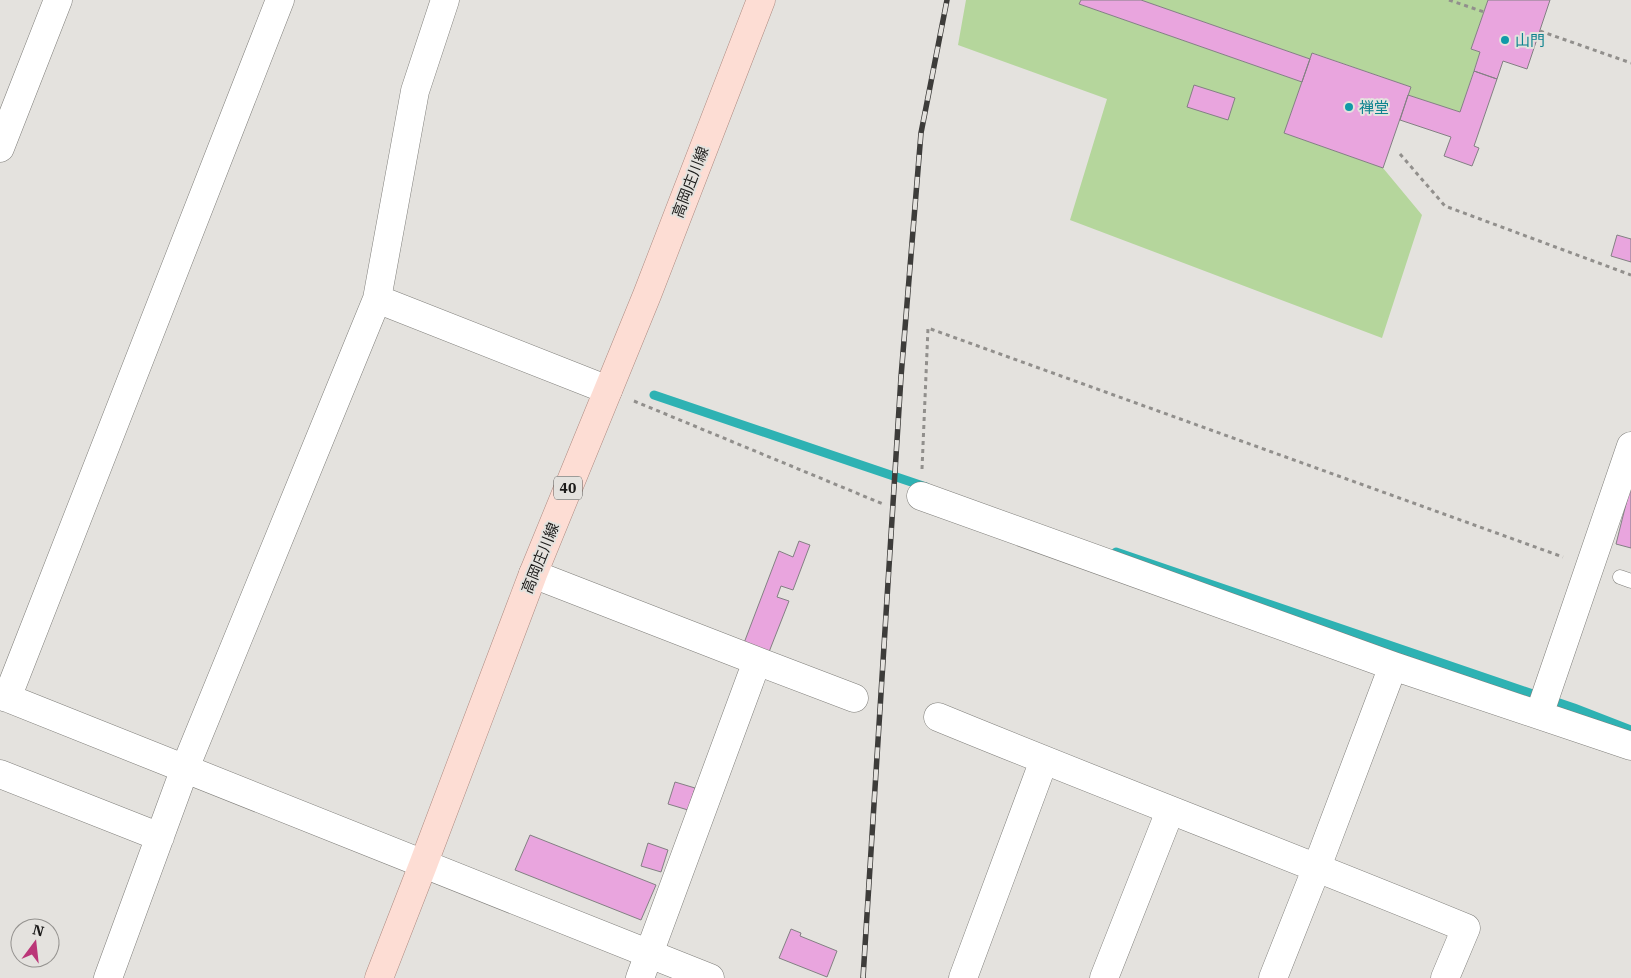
<svg xmlns="http://www.w3.org/2000/svg" width="1631" height="978" viewBox="0 0 1631 978" font-family="'IBM Plex Serif','Noto Sans JP',serif">
	<style>
		.green { fill: #b5d69c }
		.lines { fill: none; stroke-linecap: round; stroke-linejoin: round }
		.stream { stroke: #2eb2b3; stroke-width: 9 }
		.building { fill: #e9a5de; stroke: #838083 }
		.service-casing { stroke: #7f7e7a; stroke-width: 15 }
		.minor-casing { stroke: #7f7e7a; stroke-width: 29 }
		.primary-casing { stroke: #ad8a80; stroke-width: 29 }
		.path { stroke: #918f8c; stroke-width: 3; stroke-dasharray: 4 4; stroke-linecap: butt }
		.service { stroke: #fff; stroke-width: 14 }
		.minor { stroke: #fff; stroke-width: 28 }
		.primary { stroke: #fdddd4; stroke-width: 28 }
		.rail-casing { stroke: #3d3c3a; stroke-width: 5.5 }
		.rail { stroke: #e4e2de; stroke-width: 4; stroke-dasharray: 11; stroke-linecap: butt }
		.culture-dot { fill: #0f9aa8; stroke: #e4e2de; stroke-width: 2 }
		.labels { text-anchor: middle; dominant-baseline: central; stroke-width: 4; stroke-linejoin: round; paint-order: stroke }
		.shield { fill: #e4e2de; stroke: #575654; stroke-width: 1 }
		.shield-label { font-size: 14px; font-weight: bold; fill: #1b1a19 }
		.culture-label { font-size: 15px; fill: #0d838f; stroke: #e4e2de; text-anchor: start }
		.street-label { font-size: 15px; fill: #1b1a19; stroke: #e4e2de }
	</style>
	<rect width="100%" height="100%" fill="#e4e2de"/>
	<path class="green" d="M966,0H1081L1079,4L1302,82L1284,133L1383,168L1422,215L1382,338L1070,220L1107,99L958,45Z
		M1141,0H1488L1471,49L1480,52L1460,112L1408,95L1411,87L1313,53L1310,59Z"/>
	<g class="lines">
		<path class="stream" d="M654,395L926,487
			M1116,552L1574,708L1631,730"/>
	</g>
	<path class="building" d="M1081,0H1141L1310,59L1302,82L1079,4Z
		M1488,0H1550L1527,69L1503,61L1497,79L1474,71L1480,52L1471,49Z
		M1312,53L1411,87L1383,168L1284,133Z
		M1474,71L1497,79L1474,146L1479,148L1472,166L1444,156L1451,137L1400,120L1408,95L1460,112Z
		M1194,85L1235,98L1228,120L1187,107Z
		M1617,235L1631,239V262L1611,256Z
		M1631,484V548L1616,544Z
		M799,541L810,545L793,590L781,586L777,597L789,601L769,652L744,643L779,551L793,557Z
		M675,782L695,788L688,810L668,804Z
		M530,835L656,885L641,920L515,870Z
		M648,843L668,850L661,872L641,866Z
		M791,929L801,933L800,936L837,951L827,977L779,958Z"/>
	<g class="lines">
		<g class="service-casing">
			<path id="service" d="M1620,577L1631,581"/>
		</g>
		<g class="minor-casing">
			<path id="minor" d="M0,148L58,0
				M377,299L608,390
				M921,496L1393,666L1631,746
				M533,574L757,661L640,978
				M757,661L854,698
				M0,695L710,978
				M7,698L280,0
				M1539,715L1631,446
				M938,717C1113,789 1291,856 1466,928L1445,978
				M0,774L160,837
				M108,978L185,768L377,299L415,91L445,0
				M963,978L1044,760
				M1104,978L1170,811
				M1273,978L1317,867L1393,666"/>
		</g>
		<g class="primary-casing">
			<path id="primary" d="M379,978L423,865L533,574L647,295L761,0"/>
		</g>
		<path class="path" d="M1449,0L1484,12
			M1540,31L1631,63
			M1400,154L1445,206L1631,275
			M634,401L883,504
			M922,469L928,328L1563,557"/>
		<use href="#service" class="service"/>
		<use href="#minor" class="minor"/>
		<use href="#primary" class="primary"/>
		<g class="rail-casing">
			<path id="rail" d="M863,978L901,377L921,133L947,0"/>
		</g>
		<use href="#rail" class="rail"/>
	</g>
	<g class="culture-dot">
		<circle cx="1505" cy="40" r="5"/>
		<circle cx="1349" cy="107" r="5"/>
	</g>
	<g class="labels">
		<rect class="shield" x="554" y="476.5" width="28" height="23" rx="4"/>
		<g class="shield-label">
			<text x="568" y="488">40</text>
		</g>
		<g class="culture-label">
			<text x="1515" y="40">山門</text>
			<text x="1359" y="107">禅堂</text>
		</g>
		<g class="street-label">
			<text transform="translate(690 182) rotate(-69)">高岡庄川線</text>
			<text transform="translate(540 558) rotate(-68)">高岡庄川線</text>
		</g>
	</g>
	<g transform="translate(35 943) rotate(15)"><circle r="24" fill="#e4e2de" stroke="#94928f"/>
	<path d="M0-4L9 19L0 12L-9 19Z" fill="#bb3678"/>
	<text y="-8" font-size="14" font-weight="bold" text-anchor="middle" fill="#1b1a19">N</text>
	</g>
</svg>
